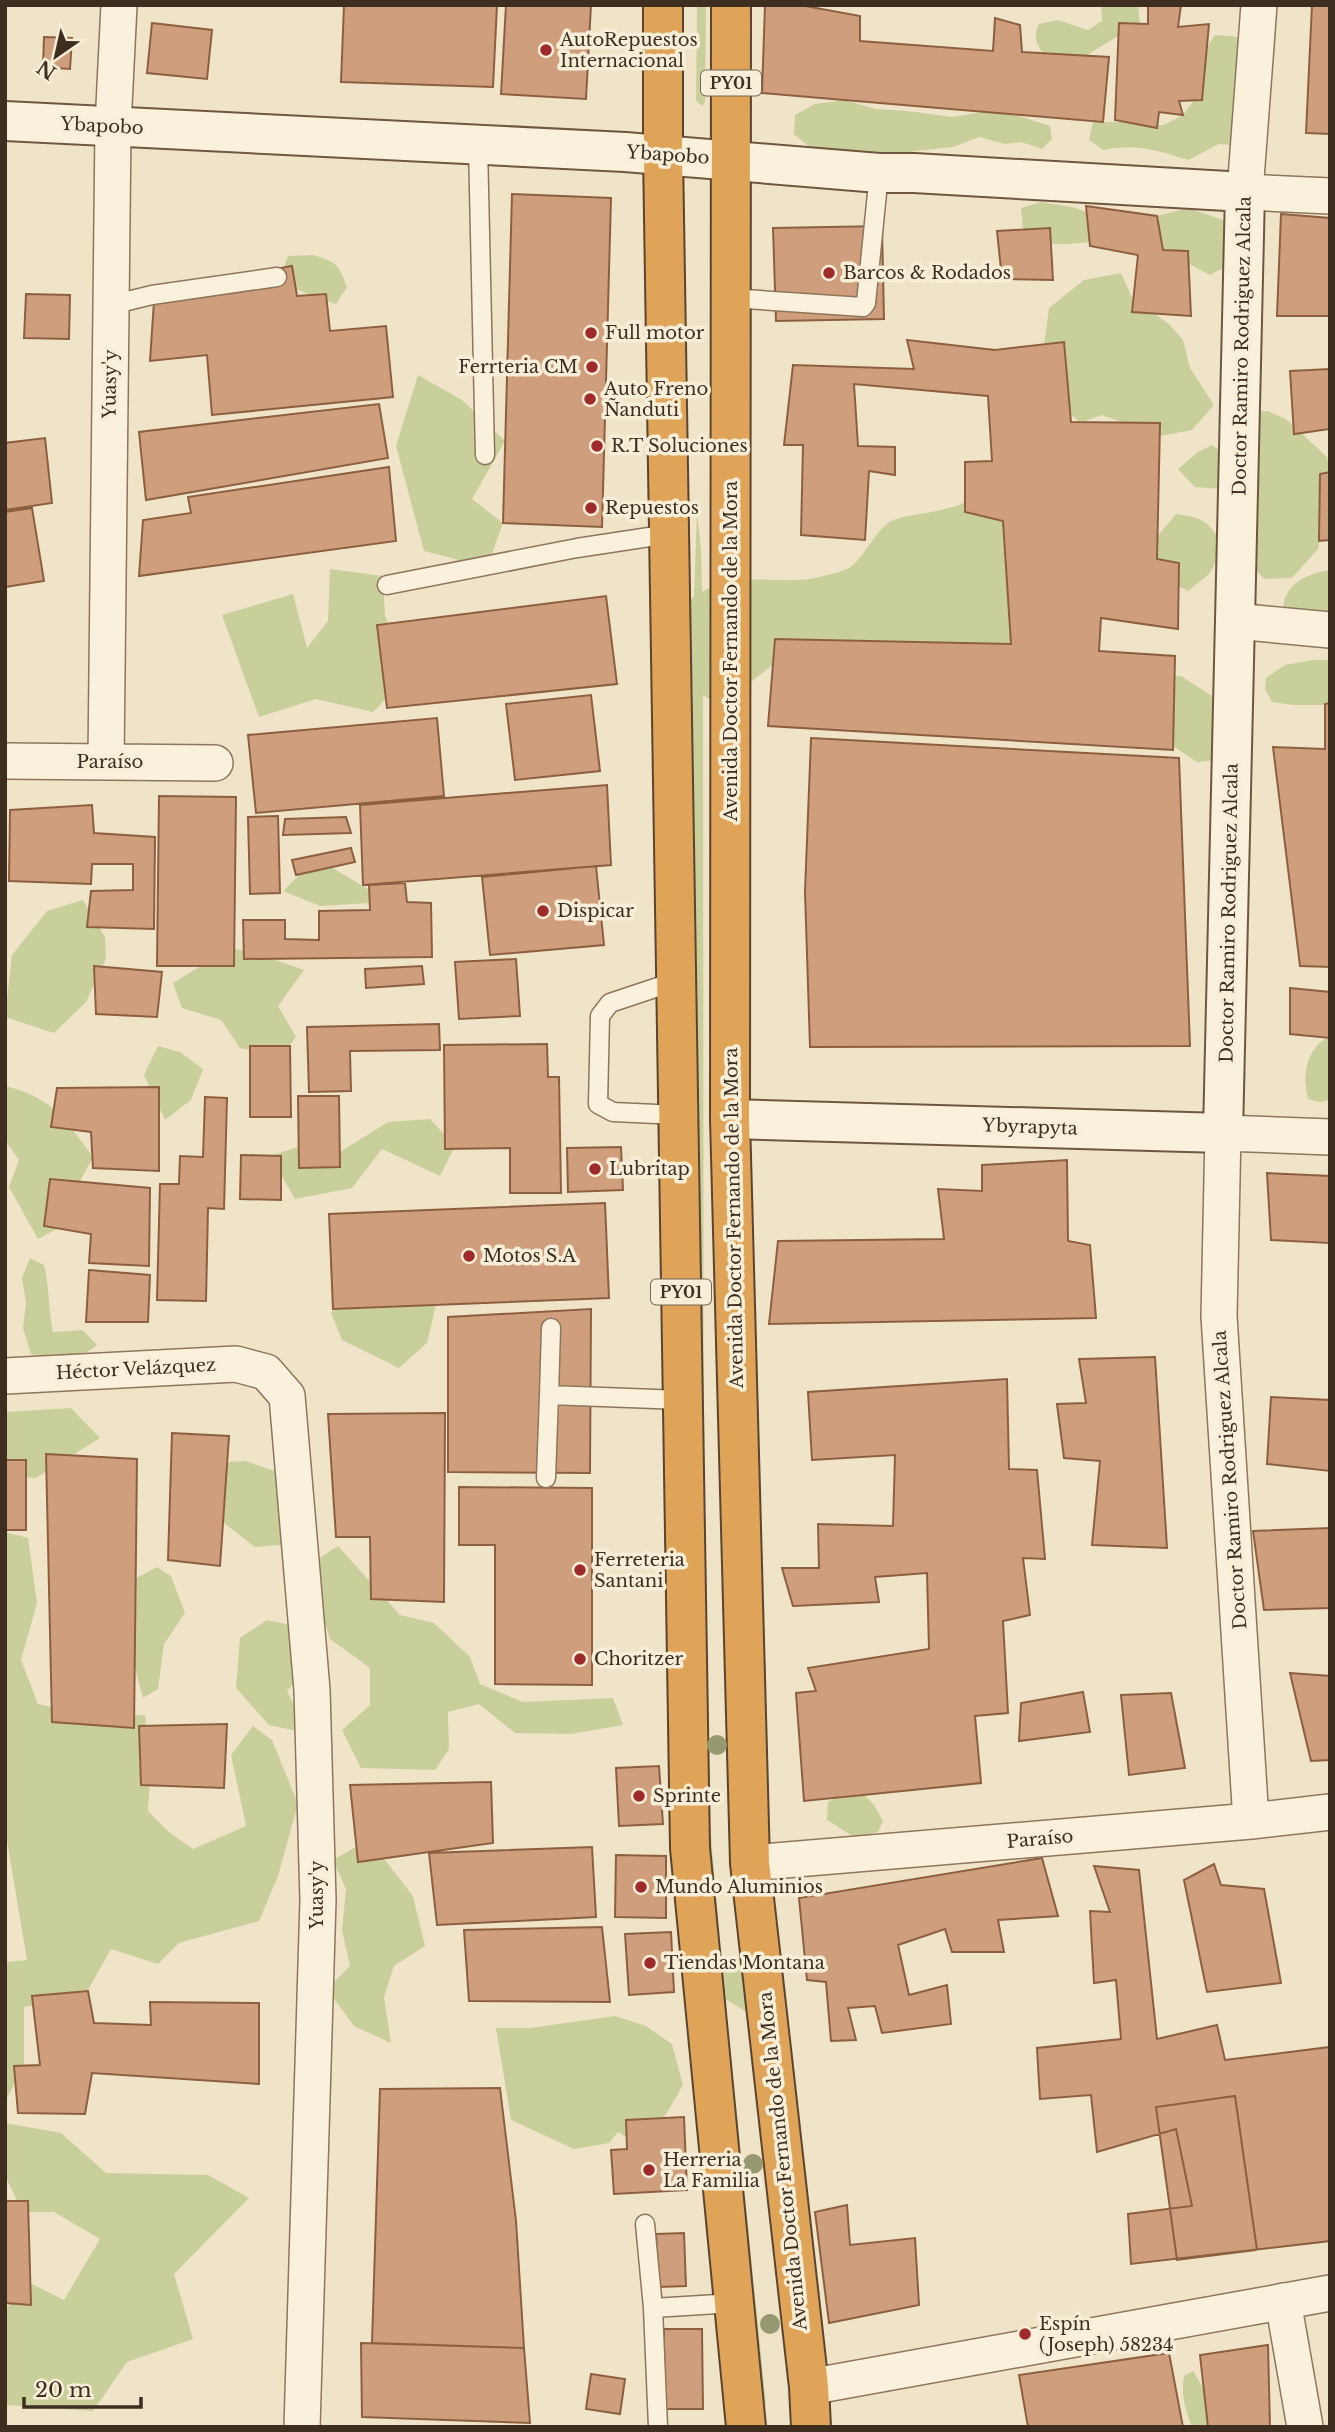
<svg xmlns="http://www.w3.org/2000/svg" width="1335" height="2432" viewBox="0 0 1335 2432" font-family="'Libre Baskerville',serif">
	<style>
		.green { fill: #c9cf9b }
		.building { fill: #cf9f7d; stroke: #8d5f41; stroke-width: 2 }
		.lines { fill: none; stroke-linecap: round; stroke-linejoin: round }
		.lane-casing { stroke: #8d765c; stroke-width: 21 }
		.street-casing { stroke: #8d765c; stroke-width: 38 }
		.secondary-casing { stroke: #6f573f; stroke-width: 42 }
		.highway-casing { stroke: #5b4430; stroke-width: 42 }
		.lane { stroke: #faf1dc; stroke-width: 18 }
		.street { stroke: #faf1dc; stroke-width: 35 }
		.secondary { stroke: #faf1dc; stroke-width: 38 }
		.highway { stroke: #e0a458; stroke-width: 38 }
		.tree { fill: #96986f }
		.poi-dot { fill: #9e2a2b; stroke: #f7eed8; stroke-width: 2.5 }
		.labels { text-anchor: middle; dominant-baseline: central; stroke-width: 7; stroke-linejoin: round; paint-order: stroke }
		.shield { fill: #f7eed8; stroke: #756857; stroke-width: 2 }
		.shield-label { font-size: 16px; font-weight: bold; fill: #3d2e20 }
		.poi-label { font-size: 18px; fill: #3d2e20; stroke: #f7eed8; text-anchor: start }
		.street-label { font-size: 18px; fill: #3d2e20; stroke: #f7eed8 }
	</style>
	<rect width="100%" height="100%" fill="#f0e4c8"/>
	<path class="green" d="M697,5H706L705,102L702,106L696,101Z
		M1101,5H1138L1140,23L1085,56L1043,54C1036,42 1033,36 1039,24L1058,20L1088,30L1102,21Z
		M1215,35L1232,36L1249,41L1232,145L1219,144L1188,160C1156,150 1137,143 1103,150L1089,140L1093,122H1125L1148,126L1164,125L1183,115L1194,100L1200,58Z
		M845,100L875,109L908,111L952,117L983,112L1019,116L1050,126L1052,139L1042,149L1021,142L1005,144L979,137L953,147L914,151L895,157L824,159L794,134L795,115L815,104Z
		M1041,202L1072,207L1093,214L1099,223L1089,242C1061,245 1047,248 1023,230L1021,208Z
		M1188,208L1229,222L1259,249L1210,275L1163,250L1157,216Z
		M313,255C337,262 338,264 347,287L336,304L315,297L292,287L282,271L288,256Z
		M1121,273L1133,299L1169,324L1183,340L1190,368L1214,405L1192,430L1160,436L1102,415L1080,423L1062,406L1043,354L1049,308L1084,280Z
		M418,375L462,400L505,441L472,499L503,523L487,567L424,551L396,446Z
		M1268,411L1286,419L1326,456L1330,465L1329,499L1318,549L1292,578L1265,579L1242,558L1248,412Z
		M1212,445L1231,459L1220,489L1195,487L1178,469L1198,452Z
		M965,502L1017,526L1021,635L993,660L820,658L773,665L740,690L709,699L703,695L704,1745L691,847L693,685L682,675L688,602L694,597L697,512L701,549L702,592C739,568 783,588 823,576C832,574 846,571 853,565C866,553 874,534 888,523C900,514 946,513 965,502Z
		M1176,514C1205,518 1209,522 1224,547L1209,574L1188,591L1161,576L1150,545Z
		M330,569L383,576L385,616L409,675L373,712L316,699L259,717L222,615L293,594L307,648L328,621Z
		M1330,570V613H1284C1280,586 1307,573 1330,570Z
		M1313,660H1330V705H1293L1272,702L1265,689L1266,678L1285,665Z
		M1181,676L1246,718L1227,759L1197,762L1167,742L1159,677Z
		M331,867L368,889L371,903L320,906L283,891L302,872Z
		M83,900L105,937L106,959L86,1002L54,1033L5,1017L12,955L47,911Z
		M223,946L261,955L304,970L278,1006L296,1037L282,1055L240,1048L221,1020L182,1008L173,983L209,961Z
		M1330,1036V1100L1319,1102L1308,1099C1302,1075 1306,1048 1330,1036Z
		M158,1046L180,1052L203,1069L191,1100L165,1120L144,1075Z
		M5,1086C52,1097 66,1120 93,1157L77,1187L68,1223L38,1239L9,1187L19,1160L5,1140Z
		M430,1119L455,1146L440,1176L382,1149L352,1188L295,1199L270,1156L310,1143L335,1155L388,1122Z
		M30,1258L44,1265C50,1289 48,1309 53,1332L83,1330L97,1345C74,1363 57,1363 31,1354L23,1328L26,1302L22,1278Z
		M360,1277L436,1305L427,1343L399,1368L342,1340L331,1313Z
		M71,1408L100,1438L36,1478L5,1476V1412Z
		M245,1461L284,1474L301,1543L255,1547L216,1517L212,1463Z
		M5,1532L28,1538L37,1603L21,1660L38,1704L90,1716L145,1715L150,1778L148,1811L170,1833L193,1849L246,1826L231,1755L253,1726L272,1740L298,1804L278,1876L259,1921L179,1943L158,1964L111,1949L84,1997L24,2007V2066L5,2102V1962L27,1960L5,1829Z
		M338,1546L400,1615L434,1623L470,1657L480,1684L523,1702L613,1698L623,1725L571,1734L515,1733L479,1704L448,1712L449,1749L435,1770L361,1768L342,1730L370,1705V1668L330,1639L307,1566Z
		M157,1567L171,1576L185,1613L164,1644L158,1689L143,1698L133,1660L136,1622L127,1583Z
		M267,1620L291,1625L316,1658L287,1691L307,1733L269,1725L236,1688L240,1638Z
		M704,1747L722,1971L734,1956L751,1961L749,2013L725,1999L766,2404L760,2412L712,1963Z
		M856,1787L874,1805L883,1821L878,1832L856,1838L827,1820L828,1802Z
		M354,1848L385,1860L413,1896L425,1946L394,1966L384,1997L391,2043L354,2026L327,1989L350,1966L342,1930L346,1889L333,1860Z
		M615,2016L646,2026L672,2044L683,2085L646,2149L618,2132L609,2143L574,2149L511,2120L496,2028H530Z
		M5,2123L61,2133L106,2173L208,2175L249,2198L174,2274L193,2339L127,2362L93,2411L5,2405V2311L26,2281L64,2300L100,2239L54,2212H23L5,2176Z
		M1193,2371L1214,2406L1210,2427H1192C1185,2409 1181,2395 1184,2376Z"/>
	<path class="building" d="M344,5H497L493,87L341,82Z
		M506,5H591L586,99L501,94Z
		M765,5H800L860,16V41L993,51L995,18L1020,25L1022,52L1109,57L1103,122L762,93Z
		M1148,5H1181L1178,27L1209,24L1202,100L1179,101L1183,115L1159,112L1157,128L1115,120L1119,23L1148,24Z
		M1312,5H1330V134L1306,133Z
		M152,23L212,30L207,79L147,73Z
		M44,37L72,38L70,69L43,67Z
		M512,194L611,198L602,527L503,523Z
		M1086,206L1157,216L1163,250L1188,251L1191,316L1132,312L1138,255L1090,246Z
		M1281,214L1330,218V316H1277Z
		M882,226L884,319L776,321L773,228Z
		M1050,228L1053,280L1002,279L997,231Z
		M292,266L297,296L326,294L330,331L386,326L393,397L212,415L207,355L150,361L154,301L172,288Z
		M26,294L70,295L69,339L24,338Z
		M907,340L995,350L1064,342L1071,422L1160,423L1157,559L1179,563L1178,629L1101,618L1099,651L1175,656L1173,750L768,726L775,639L1011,644L1003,521L965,512V462L992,461L988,396L854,384L858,446L895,447V475L869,471L865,540L801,535L803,445H784L793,365L914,369Z
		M1330,369V429L1294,434L1290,371Z
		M379,404L388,458L146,500L139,432Z
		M45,438L52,503L5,510V443Z
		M389,467L396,541L139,576L143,520L191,513L188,497Z
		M1330,472V540L1319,541L1320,474Z
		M32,508L44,581L5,587V512Z
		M606,596L617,684L387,708L377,625Z
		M591,695L600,771L515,780L506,704Z
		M1330,703V967L1300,966L1273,747L1325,749V704Z
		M437,718L444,796L256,813L248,735Z
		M811,738L1179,758L1190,1046L810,1047L805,892Z
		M607,785L611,865L363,885L360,805Z
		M159,796L236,797L234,966H157Z
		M92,805L94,833L155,837L154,929L87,927L91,891L133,890V864H92L91,884L9,881L10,810Z
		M278,816L280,893L250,894L248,817Z
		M346,817L351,833L283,835L285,819Z
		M351,848L355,862L296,875L292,860Z
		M596,866L604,945L490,955L482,877Z
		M405,883L407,902L431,903L432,957L244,959L243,920H285V939L319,940V911L370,910L369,885Z
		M516,959L520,1016L459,1019L455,962Z
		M94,966L162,972L157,1017L96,1014Z
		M422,966L424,984L366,988L365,969Z
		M1290,988L1330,992V1038L1290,1034Z
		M439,1024L440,1050L350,1051L351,1091L309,1092L307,1027Z
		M547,1044L548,1077H559L561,1193H510V1148L445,1149L444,1045Z
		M250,1046H290L291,1117H250Z
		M159,1087V1171L93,1168L91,1132L51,1127L57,1088Z
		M298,1096H339L340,1167L299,1168Z
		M205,1097L227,1098L224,1209L208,1208L206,1301L157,1300L160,1184H179L180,1156L203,1157Z
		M621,1147L623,1190L568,1192L567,1148Z
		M241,1155L281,1156V1200L240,1199Z
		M1067,1160L1068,1241L1090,1245L1096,1318L769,1324L778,1241L944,1239L938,1189L982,1191V1165Z
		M1267,1173L1330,1176V1243L1271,1240Z
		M50,1179L150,1188L149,1266L89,1263L91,1234L44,1226Z
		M605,1203L609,1298L333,1309L329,1214Z
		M89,1270L150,1275L148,1322H86Z
		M591,1309L590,1473L448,1472V1317Z
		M1155,1357L1167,1548L1092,1545L1100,1461L1064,1458L1057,1404L1086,1403L1079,1359Z
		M1007,1379L1009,1469L1037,1470L1045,1559L1023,1558L1030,1615L1003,1621L1008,1713L975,1716L981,1783L804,1801L796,1693L816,1691L808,1668L929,1649L927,1573L875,1577L879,1602L793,1606L782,1568H819L818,1524L893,1526L895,1455L812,1460L808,1392Z
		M1271,1397L1330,1400V1471L1267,1464Z
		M445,1413L444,1602L371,1599L370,1537H336L328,1414Z
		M172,1433L229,1436L220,1566L168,1560Z
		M46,1454L137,1459L134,1728L52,1722Z
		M5,1460H26V1530H5Z
		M459,1487L592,1488V1685L495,1684V1545H459Z
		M1330,1528V1608L1264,1610L1253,1531Z
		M1290,1673L1330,1676V1760L1311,1761Z
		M1083,1692L1090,1732L1019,1741L1021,1703Z
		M1171,1693L1185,1768L1129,1775L1121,1695Z
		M227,1724L224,1788L141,1785L139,1726Z
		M659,1766L663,1824L619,1826L616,1768Z
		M491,1782L493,1843L358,1862L350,1785Z
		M592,1847L596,1917L437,1925L429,1853Z
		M616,1855L666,1856V1918L615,1917Z
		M1042,1858L1058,1916L998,1920L1004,1952H952L945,1929L898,1945L909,1995L947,1985L951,2024L882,2033L875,2006L848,2008L856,2040L831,2041L826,1982L807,1980L799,1898Z
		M1214,1864L1221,1885L1264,1889L1281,1983L1207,1992L1184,1880Z
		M1094,1866L1139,1870L1157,2039L1217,2025L1225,2060L1330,2047V2241L1131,2264L1128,2214L1192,2206L1176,2129L1097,2152L1091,2095L1040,2099L1039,2083L1037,2048L1121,2039L1116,1980L1094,1983L1090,1911L1110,1912Z
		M602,1927L610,2002L469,2001L464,1930Z
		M671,1932L674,1992L629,1995L625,1934Z
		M88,1991L94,2023L151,2025L150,2002L259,2003V2084L92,2073L85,2114L18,2113L14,2066L40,2065L32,1996Z
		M500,2088L516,2221L524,2348L372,2343L380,2089Z
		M1235,2096L1257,2250L1177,2260L1156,2107Z
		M684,2117L687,2190L614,2194L611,2150L627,2149L626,2120Z
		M5,2201H28L31,2305L5,2303Z
		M847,2205L850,2245L915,2238L919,2305L829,2323L815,2212Z
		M684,2233L686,2286L659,2287L656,2234Z
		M664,2329H702L703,2409H664Z
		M361,2343L524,2348L530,2423L362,2417Z
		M1268,2345L1270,2427H1208L1200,2355Z
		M1169,2353L1183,2427H1028L1019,2375Z
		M591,2374L625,2379L620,2414L586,2409Z"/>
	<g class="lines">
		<g class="lane-casing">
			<path id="lane" d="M478,145L485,455
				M730,298L863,307L866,303L879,173
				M111,305L152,295L277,277
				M387,585L577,548L669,534
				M676,981L610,1003L600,1016L598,1104L613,1112L678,1115
				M549,1395L551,1328
				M546,1478L549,1395L682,1400
				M645,2224L653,2308
				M658,2427L653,2308L734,2303"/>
		</g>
		<g class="street-casing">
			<path id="street" d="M1259,5L1245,192L1330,196
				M1235,621L1330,630
				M5,761L215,763
				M106,762L113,126L119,5
				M5,1376L236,1364L266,1372L287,1396L312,1690L318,1900L302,2427
				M1251,1821L1219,1316L1223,1133L1330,1137
				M750,1863L1251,1821L1330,1812
				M1283,2301L1305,2427
				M809,2387L1330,2293"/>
		</g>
		<g class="secondary-casing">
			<path id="secondary" d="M5,121L625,152L879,173H914L1245,192L1223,1133L730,1119"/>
		</g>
		<g class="highway-casing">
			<path id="highway" d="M663,5V154L690,1848L746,2427
				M731,5L730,1119L750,1863L809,2387L811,2427"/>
		</g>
		<use href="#lane" class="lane"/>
		<use href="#street" class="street"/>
		<use href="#secondary" class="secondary"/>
		<use href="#highway" class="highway"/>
	</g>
	<g class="tree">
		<circle cx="717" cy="1745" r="10"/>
		<circle cx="753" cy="2164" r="10"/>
		<circle cx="770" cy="2324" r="10"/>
	</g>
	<g class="poi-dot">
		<circle cx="546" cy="50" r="7"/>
		<circle cx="829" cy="273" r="7"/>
		<circle cx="591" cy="333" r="7"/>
		<circle cx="592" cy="367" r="7"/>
		<circle cx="590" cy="399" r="7"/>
		<circle cx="597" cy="446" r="7"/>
		<circle cx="591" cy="508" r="7"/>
		<circle cx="543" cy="911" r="7"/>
		<circle cx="595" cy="1169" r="7"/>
		<circle cx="469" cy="1256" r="7"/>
		<circle cx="580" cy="1570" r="7"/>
		<circle cx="580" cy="1659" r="7"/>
		<circle cx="639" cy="1796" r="7"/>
		<circle cx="641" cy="1887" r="7"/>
		<circle cx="650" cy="1963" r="7"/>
		<circle cx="649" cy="2170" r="7"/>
		<circle cx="1025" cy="2334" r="7"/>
	</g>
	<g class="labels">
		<g class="shield">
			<rect x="701" y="70.5" width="60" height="25" rx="5"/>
			<rect x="651" y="1279.5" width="60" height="25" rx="5"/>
		</g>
		<g class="shield-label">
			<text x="731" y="83">PY01</text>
			<text x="681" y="1292">PY01</text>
		</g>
		<g class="poi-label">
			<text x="560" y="40">AutoRepuestos<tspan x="560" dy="21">Internacional</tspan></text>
			<text x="843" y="273">Barcos &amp; Rodados</text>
			<text x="605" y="333">Full motor</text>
			<text x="578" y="367" text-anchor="end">Ferrteria CM</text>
			<text x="604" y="389">Auto Freno<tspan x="604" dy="21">Ñanduti</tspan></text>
			<text x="611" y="446">R.T Soluciones</text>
			<text x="605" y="508">Repuestos</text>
			<text x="557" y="911">Dispicar</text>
			<text x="609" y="1169">Lubritap</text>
			<text x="483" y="1256">Motos S.A</text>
			<text x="594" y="1560">Ferreteria<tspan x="594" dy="21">Santani</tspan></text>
			<text x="594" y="1659">Choritzer</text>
			<text x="653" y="1796">Sprinte</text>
			<text x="655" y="1887">Mundo Aluminios</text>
			<text x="664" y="1963">Tiendas Montana</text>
			<text x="663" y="2160">Herreria<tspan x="663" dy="21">La Familia</tspan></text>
			<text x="1039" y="2324">Espín<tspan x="1039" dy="21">(Joseph) 58234</tspan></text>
		</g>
		<g class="street-label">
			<text transform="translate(102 126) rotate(3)">Ybapobo</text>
			<text transform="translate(668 155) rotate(4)">Ybapobo</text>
			<text transform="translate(1242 346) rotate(-89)">Doctor Ramiro Rodriguez Alcala</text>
			<text transform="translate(110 384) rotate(-89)">Yuasy'y</text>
			<text transform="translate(731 651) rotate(-90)">Avenida Doctor Fernando de la Mora</text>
			<text x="110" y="762">Paraíso</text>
			<text transform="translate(1229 913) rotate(-89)">Doctor Ramiro Rodriguez Alcala</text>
			<text transform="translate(1030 1127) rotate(2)">Ybyrapyta</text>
			<text transform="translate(734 1218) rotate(-91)">Avenida Doctor Fernando de la Mora</text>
			<text transform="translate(136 1369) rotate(-3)">Héctor Velázquez</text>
			<text transform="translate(1230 1480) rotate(-94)">Doctor Ramiro Rodriguez Alcala</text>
			<text transform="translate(1040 1839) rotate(-5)">Paraíso</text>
			<text transform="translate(317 1895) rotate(-90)">Yuasy'y</text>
			<text transform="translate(783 2161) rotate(-96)">Avenida Doctor Fernando de la Mora</text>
		</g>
	</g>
	<rect width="1335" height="2432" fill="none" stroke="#3d2e20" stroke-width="14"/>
	<g transform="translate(56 56) rotate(214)" stroke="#f7eed8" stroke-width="5" paint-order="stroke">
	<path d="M0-5L12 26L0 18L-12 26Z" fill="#3d2e20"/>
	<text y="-10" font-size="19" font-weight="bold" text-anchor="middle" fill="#3d2e20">N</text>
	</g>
	<path d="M24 2397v10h117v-10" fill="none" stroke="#3d2e20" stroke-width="3.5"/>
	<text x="35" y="2397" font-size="21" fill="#3d2e20" stroke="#f7eed8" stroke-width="5" paint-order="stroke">20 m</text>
</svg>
